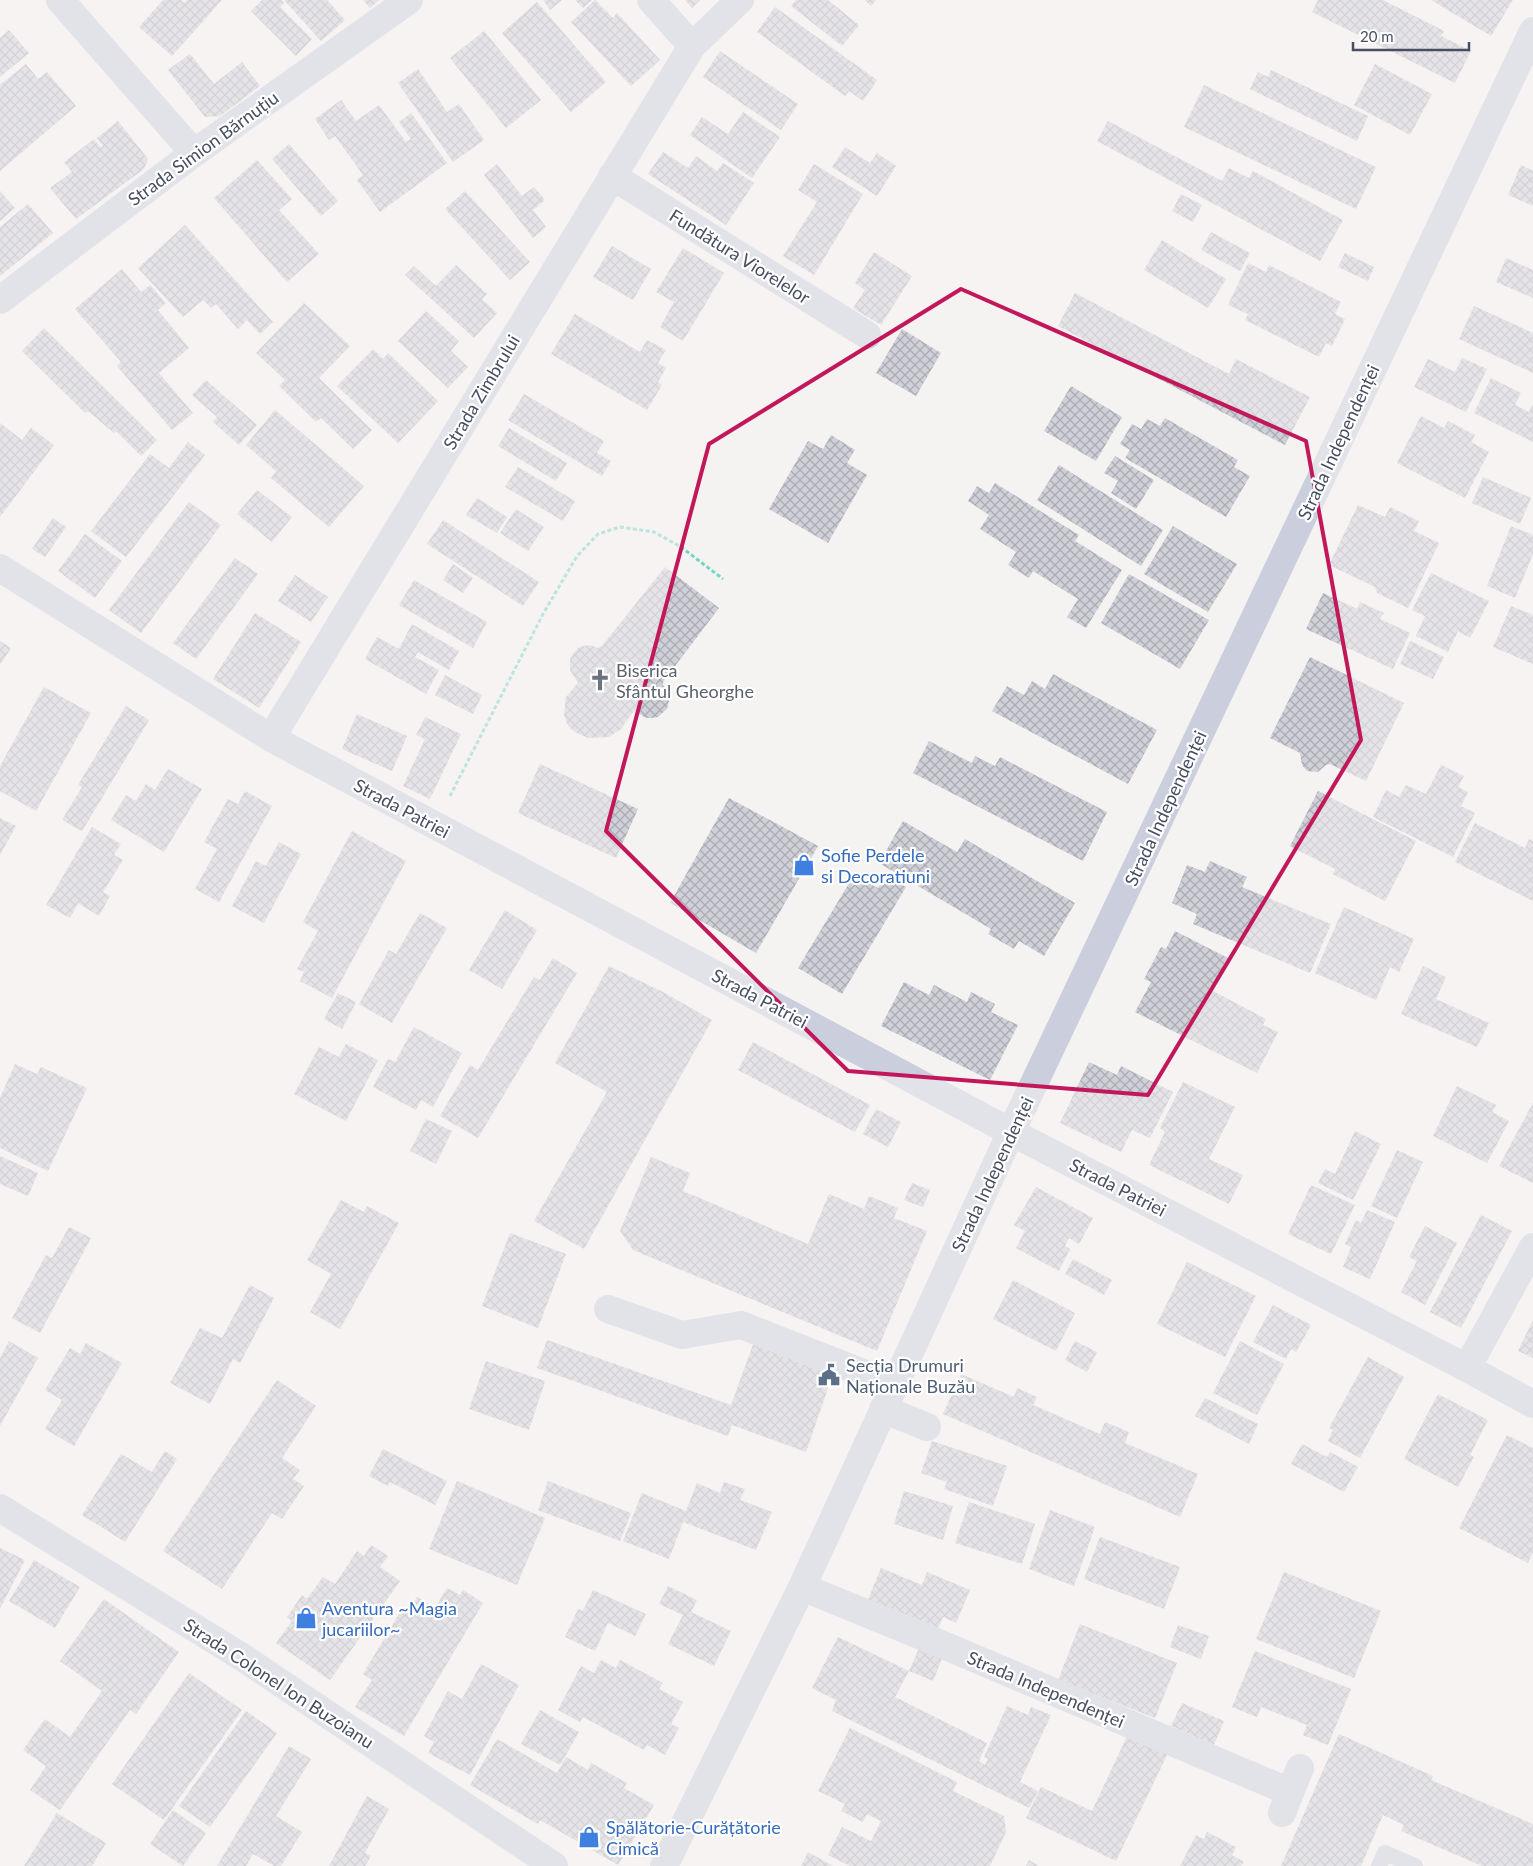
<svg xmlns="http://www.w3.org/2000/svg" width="1533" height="1866" viewBox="0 0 1533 1866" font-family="Lato,sans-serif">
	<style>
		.building { fill: url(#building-cross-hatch) }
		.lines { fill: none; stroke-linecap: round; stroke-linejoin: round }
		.path { stroke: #73d6c4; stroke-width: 3; stroke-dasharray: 4 2.5; stroke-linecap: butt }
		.service { stroke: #cbcfdd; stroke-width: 16 }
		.minor { stroke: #cbcfdd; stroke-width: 28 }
		.tertiary { stroke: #cbcfdd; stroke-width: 28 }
		.marked { fill: none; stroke: #c2185b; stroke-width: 4; stroke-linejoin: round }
		.labels { text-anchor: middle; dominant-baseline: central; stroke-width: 4.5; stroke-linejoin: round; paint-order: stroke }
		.street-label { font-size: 18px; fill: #484e62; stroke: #fff }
		.worship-label { font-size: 18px; fill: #5b616d; stroke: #fff; text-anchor: start }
		.shop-label { font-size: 18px; fill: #366cbe; stroke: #fff; text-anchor: start }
		.service-label { font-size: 18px; fill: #4e5e75; stroke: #fff; text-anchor: start }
	</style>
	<defs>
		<pattern id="building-cross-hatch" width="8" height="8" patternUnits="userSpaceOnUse" patternTransform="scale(1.25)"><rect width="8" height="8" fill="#cfd0d8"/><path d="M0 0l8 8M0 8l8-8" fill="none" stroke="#aaabb3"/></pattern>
	</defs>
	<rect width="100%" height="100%" fill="#f5f3f2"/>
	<path class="building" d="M163,0H181L184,3L187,0H222L172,56L139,27Z
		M262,0H281L284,3L280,7L312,39L296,56L251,11Z
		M284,0H327L345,20L321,41Z
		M363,0H379L370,8Z
		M543,0H562L550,10Z
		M575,0H592L583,8Z
		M595,0L613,18L617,13L660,60L631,86L571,22Z
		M685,0H700L692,8Z
		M796,0H828L859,25L842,46L791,6Z
		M865,0H876L871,6Z
		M1318,0H1383L1444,31L1441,36L1471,51L1455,83L1312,12Z
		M1431,0H1513L1491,36Z
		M537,2L606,82L571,112L502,33Z
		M775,7L877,80L863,101L849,91L845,96L757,32Z
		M9,30L29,53L0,77V38Z
		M484,31L541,100L506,128L450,58Z
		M720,51L798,104L781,130L703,77Z
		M190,54L214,84L242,62L260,86L220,116L205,117L168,70Z
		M26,64L38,79L47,72L76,106L0,171V85Z
		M1375,64L1432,94L1410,135L1354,105Z
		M418,69L447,112L459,104L484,140L453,162L398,83Z
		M1271,70L1368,116L1357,141L1250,89L1258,72L1268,77Z
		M1204,85L1376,167L1356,209L1184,127Z
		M341,100L356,121L379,105L406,142L411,139L399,122L411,113L447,163L380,212L357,180L363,175L335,136L329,140L315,119Z
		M743,112L780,137L752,178L690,135L702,117L728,134Z
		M118,121L148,159L144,169L76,219L50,188L72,172L64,162L94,139L100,147L103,146L97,138Z
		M1108,121L1222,181L1229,168L1249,178L1253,171L1343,220L1320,261L1097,141Z
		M289,144L338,201L321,216L272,159Z
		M845,147L870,163L877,153L896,166L877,196L832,167Z
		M663,152L688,168L696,156L717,171L723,163L754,183L726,225L648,174Z
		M257,160L292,199L279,210L319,254L287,282L214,198Z
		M497,164L522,196L534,187L545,200L533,210L546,227L533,238L484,175Z
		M814,164L863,194L814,275L783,256L817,202L798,190Z
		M1521,165L1533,171V206L1508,195Z
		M0,191L15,208L0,221Z
		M465,191L530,262L510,280L445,209Z
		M1181,194L1202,205L1193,222L1172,211Z
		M28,204L53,233L0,276V227Z
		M185,225L273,322L260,334L247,320L238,329L216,304L211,308L203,300L183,317L138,268Z
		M1211,232L1250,253L1240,271L1201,250Z
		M1162,240L1226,279L1208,308L1144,270Z
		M612,246L651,269L633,300L593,277Z
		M683,248L724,273L683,341L660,327L674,302L656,292Z
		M874,252L912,276L881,325L853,308L865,290L855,283Z
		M1345,253L1374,267L1368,281L1338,267Z
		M1506,258L1533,270V298L1496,282Z
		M1248,263L1266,272L1269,265L1341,302L1335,314L1345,319L1332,346L1326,343L1319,357L1245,320L1248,314L1228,305Z
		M456,265L487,294L482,299L497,313L474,338L405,275L414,266L436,286Z
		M122,269L141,292L150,285L166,303L158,310L189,348L159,373L193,413L172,430L117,366L121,362L75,309Z
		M1075,293L1229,374L1236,359L1310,397L1285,445L1058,326Z
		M304,303L350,346L319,378L372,430L353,449L321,418L316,422L279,386L285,380L256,353Z
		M1474,306L1533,333V373L1459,339Z
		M426,311L459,341L451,351L468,367L448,388L398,341Z
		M575,314L640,352L647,340L666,350L658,363L666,368L658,382L662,385L647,410L551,354Z
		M44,328L157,440L141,456L116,431L114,433L88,411L85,413L22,351Z
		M902,329L941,353L916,396L876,373Z
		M373,349L383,359L388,353L438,401L398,443L337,386Z
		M1462,358L1487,369L1466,412L1414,387L1428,359L1455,372Z
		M1491,378L1521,393L1515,405L1529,412L1533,404V442L1474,413Z
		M206,380L257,425L239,445L213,422L217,417L192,395Z
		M1071,386L1122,417L1096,461L1044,431Z
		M524,394L604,441L597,453L611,461L602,476L508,420Z
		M275,410L364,486L329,527L271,478L276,471L246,445Z
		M1421,416L1444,428L1448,421L1475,435L1471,442L1489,452L1465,498L1397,463Z
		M1165,418L1238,460L1234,467L1250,476L1226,517L1125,458L1130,450L1120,444L1132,424L1141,429L1147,419L1160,426Z
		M0,423L22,440L31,428L54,445L0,517Z
		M509,428L567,463L556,481L498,446Z
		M831,435L855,450L847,463L867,475L828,543L769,509L808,441L823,449Z
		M188,442L205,455L126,557L91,531L150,454L169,468Z
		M1115,456L1154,480L1136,509L1111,493L1118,481L1104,473Z
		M1059,465L1163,530L1141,566L1037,500Z
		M518,467L575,501L563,521L505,487Z
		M1483,477L1531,498L1520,524L1472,503Z
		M995,483L1079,535L1075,541L1122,570L1086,628L1067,617L1078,599L1033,571L1029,578L1008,565L1016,552L980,529L989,515L968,501L977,486L989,493Z
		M257,490L292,517L272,542L237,514Z
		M477,498L507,517L497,533L466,515Z
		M189,502L221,525L141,633L109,610Z
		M1358,505L1385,517L1390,507L1419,521L1414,531L1439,543L1408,608L1377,593L1375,587L1329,565Z
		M516,509L544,527L528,551L500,533Z
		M53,518L66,527L45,557L32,549Z
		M443,520L539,582L523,606L427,544Z
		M1173,526L1237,564L1208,612L1144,574Z
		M1511,526L1533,535V554L1515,598L1487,586Z
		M85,534L122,561L95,598L58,571Z
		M235,558L258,574L196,659L173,643Z
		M453,564L473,578L463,593L443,580Z
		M665,567L719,608L663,682V685L668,690L670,697L667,709L658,717L652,718H646L635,711L633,712L621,729L609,737L588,738L575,732L568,726L564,715L566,697L578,683L570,670V658L578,648L583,646L590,645L598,648L602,646Z
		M1431,573L1489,601L1470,638L1458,631L1448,652L1416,636L1425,616L1412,610Z
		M1129,574L1209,620L1180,669L1101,623Z
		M295,575L328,597L311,622L278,601Z
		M414,580L487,622L473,648L399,605Z
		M1323,593L1357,609L1360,602L1384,613L1380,619L1410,633L1393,669L1306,629Z
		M1511,606L1533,615V664L1493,647Z
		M255,613L301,642L259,708L213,679Z
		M412,624L459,651L449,670L418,652L415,657L439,670L426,694L365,659L377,637L399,649Z
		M0,641L11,648L0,665Z
		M1410,641L1444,657L1433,679L1400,664Z
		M1310,657L1404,703L1366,781L1330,764L1326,765L1318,772L1307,771L1302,765L1300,753L1270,738Z
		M1053,674L1157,730L1128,784L992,711L1007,686L1024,695L1032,681L1045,689Z
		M445,675L482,695L473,714L435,695Z
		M44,687L91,713L36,811L0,791V766Z
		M126,706L149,720L82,831L62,820L82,787L78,785Z
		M357,714L407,736L392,771L342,749Z
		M425,717L461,734L430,799L403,786L425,739L416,735Z
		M929,741L972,763L975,756L995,766L1000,757L1107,812L1083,861L913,773Z
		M540,764L638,809L616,858L518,813Z
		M1441,765L1464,776L1458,787L1468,792L1461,806L1475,813L1453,857L1373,817L1386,790L1399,797L1406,785L1426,794Z
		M168,769L202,789L164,852L111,820L126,795L136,801L146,784L155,790Z
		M245,791L272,806L219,902L195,889L217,849L204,842L228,799L238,804Z
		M1318,791L1416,841L1385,901L1333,874L1335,869L1290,846Z
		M729,798L818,846L756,953L670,903Z
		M0,818L16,826L0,855Z
		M903,821L957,852L965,839L1075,903L1044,956L1019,941L1014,949L988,934L991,929L879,863Z
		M1475,823L1525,848L1529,839L1533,841V901L1455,862Z
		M92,827L121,844L114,855L123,860L103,892L110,896L99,916L78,903L70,918L46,905Z
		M352,831L406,861L332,998L300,981L304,972L297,969L318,931L303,922Z
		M279,842L301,854L264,923L232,906L256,861L266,866Z
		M1210,861L1247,877L1242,887L1331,924L1310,973L1193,924L1197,914L1172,903L1187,865L1205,872Z
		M854,875L878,888L886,875L906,887L842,994L798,968Z
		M1344,907L1414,939L1399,972L1390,967L1376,1000L1315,973Z
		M505,910L537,930L502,989L469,970Z
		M420,913L447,928L392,1023L359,1004L389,950L396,954Z
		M1175,931L1228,958L1211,990L1266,1019L1263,1025L1278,1032L1257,1073L1135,1012L1151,982L1144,979L1161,947L1166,949Z
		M553,958L577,973L478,1138L440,1116L470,1065L478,1070L534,977L540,980Z
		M609,966L663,992L712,1020L584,1249L534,1221L607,1092L555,1063Z
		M1423,966L1446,977L1436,999L1489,1023L1477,1047L1401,1014Z
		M904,982L929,995L934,985L967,1002L971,992L995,1004L991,1012L1018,1025L990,1080L881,1026Z
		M338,993L356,1002L342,1029L324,1019Z
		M414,1027L462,1053L433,1107L421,1100L416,1110L373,1087L388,1059L395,1062Z
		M753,1042L870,1105L855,1132L738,1070Z
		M346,1044L378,1060L346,1121L294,1094L319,1047L339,1057Z
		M1089,1062L1117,1075L1121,1066L1173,1092L1150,1138L1132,1130L1121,1152L1060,1123Z
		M15,1064L37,1074L41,1067L87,1088L48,1171L0,1148V1098Z
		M1183,1082L1235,1107L1209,1159L1243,1175L1229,1204L1149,1165L1165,1132L1160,1128Z
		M1457,1086L1496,1105L1492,1112L1509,1121L1487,1163L1433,1136Z
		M1533,1103V1183L1499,1166Z
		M876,1109L901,1122L888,1147L863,1134Z
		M426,1119L452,1131L436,1164L410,1151Z
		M1355,1131L1381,1144L1353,1200L1318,1183L1325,1169L1335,1174Z
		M1397,1150L1423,1162L1397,1218L1371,1206Z
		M0,1156L38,1173L28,1196L0,1184Z
		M651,1157L690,1173L683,1191L808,1244L829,1194L864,1209L869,1196L898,1208L894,1218L927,1231L877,1351L633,1250L620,1231Z
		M912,1183L930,1190L923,1207L904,1200Z
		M1311,1185L1355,1205L1331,1254L1288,1234Z
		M1036,1187L1093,1218L1079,1244L1069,1238L1065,1246L1070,1249L1059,1271L1016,1248L1025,1231L1014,1225Z
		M341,1200L364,1212L367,1206L399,1223L340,1329L310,1312L331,1274L307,1260Z
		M1367,1210L1395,1222L1370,1279L1343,1267L1351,1247L1345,1244L1356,1220L1361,1223Z
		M1481,1215L1512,1231L1461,1328L1430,1312Z
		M1425,1226L1457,1243L1425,1305L1401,1292L1417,1261L1409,1257Z
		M69,1227L91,1238L40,1333L12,1318L46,1255L52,1258Z
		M510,1233L566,1254L538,1328L482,1306Z
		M1073,1259L1112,1280L1104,1295L1065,1274Z
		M1187,1262L1256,1296L1225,1357L1157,1324Z
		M1013,1280L1075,1313L1056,1351L993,1319Z
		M250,1285L274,1298L240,1363L233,1359L210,1404L170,1383L200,1328L222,1338Z
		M1273,1305L1311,1325L1296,1352L1291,1349L1286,1359L1253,1342Z
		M1533,1320V1358L1518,1351Z
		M755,1339L835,1368L806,1452L732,1425L728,1436L537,1368L547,1340L731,1405Z
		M9,1341L38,1358L0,1426V1358Z
		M1075,1341L1097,1352L1087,1372L1065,1360Z
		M1240,1341L1284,1364L1257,1415L1213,1393Z
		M86,1343L122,1363L74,1446L45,1429L62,1400L45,1390L70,1348L80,1354Z
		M1368,1357L1404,1377L1360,1458L1328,1441L1333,1430L1329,1428Z
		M486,1361L545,1381L529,1430L469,1409Z
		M961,1374L1014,1397L1017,1388L1037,1397L1033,1405L1100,1434L1105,1422L1129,1432L1125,1443L1198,1474L1180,1517L943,1414Z
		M277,1380L316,1406L282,1458L300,1470L293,1479L304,1486L282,1519L272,1513L222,1589L163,1551Z
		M1438,1394L1488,1420L1470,1455L1474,1457L1458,1487L1404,1459Z
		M1205,1398L1258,1424L1249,1444L1195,1416Z
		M1507,1435L1533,1448V1552L1528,1563L1459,1528Z
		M932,1441L1007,1466L993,1506L944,1489L947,1482L921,1473Z
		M1302,1444L1327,1457L1330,1452L1358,1467L1344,1492L1291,1464Z
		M383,1449L447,1481L435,1505L390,1482L388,1486L369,1476Z
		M165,1451L177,1459L125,1542L82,1515L121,1454L152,1472Z
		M457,1481L545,1518L517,1585L429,1549Z
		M548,1481L631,1513L620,1541L538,1510Z
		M724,1482L745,1489L740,1500L772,1512L756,1550L683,1522L669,1559L623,1541L642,1493L686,1511L697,1483L720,1493Z
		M904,1491L953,1506L943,1540L894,1524Z
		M969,1502L1035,1524L1022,1564L955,1543Z
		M1050,1510L1095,1527L1074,1586L1029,1569Z
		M1100,1537L1180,1567L1164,1609L1084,1579Z
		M371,1545L388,1556L380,1567L400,1581L330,1680L276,1643L292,1621L287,1617L302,1595L307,1599L323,1577L335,1584L357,1551L364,1556Z
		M0,1548L25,1560L0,1609Z
		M34,1560L80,1587L55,1628L9,1601Z
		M881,1568L922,1585L927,1572L970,1590L956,1623L943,1617L935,1636L865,1607Z
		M1284,1572L1381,1611L1354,1678L1256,1639Z
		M668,1586L697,1600L691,1612L731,1631L714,1666L668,1644L683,1615L659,1604Z
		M447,1588L460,1595L463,1590L483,1603L404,1736L355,1707L372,1680L363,1674L403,1607L409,1611L417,1597L435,1608Z
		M593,1590L646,1614L635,1636L608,1623L595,1651L565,1637L578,1609L583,1611Z
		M104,1599L179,1652L136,1714L130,1710L60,1810L30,1790L46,1766L23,1750L45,1719L70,1737L102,1691L60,1661Z
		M1080,1624L1177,1663L1155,1718L1058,1680Z
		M1178,1625L1209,1636L1201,1659L1170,1647Z
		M838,1637L909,1671L921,1644L944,1654L933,1681L909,1671L895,1697L987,1743L979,1761L985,1765L988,1759L984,1757L1007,1706L1028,1715L1031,1707L1051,1715L1020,1782L1038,1791L1029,1808L832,1711L836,1700L812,1688Z
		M1255,1651L1351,1689L1328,1745L1303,1735L1307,1725L1261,1707L1257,1717L1232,1707Z
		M601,1660L616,1668L620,1660L663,1683L659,1689L683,1702L671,1724L679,1728L665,1755L647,1745L644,1750L583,1717L580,1722L558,1710L581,1666L594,1673Z
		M481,1664L519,1685L470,1775L428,1753L434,1742L424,1736L448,1691L462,1699Z
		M189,1673L242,1710L164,1820L112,1784Z
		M1182,1703L1224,1721L1214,1745L1171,1726Z
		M540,1710L579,1732L560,1765L521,1744Z
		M246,1711L277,1733L210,1827L179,1806Z
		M850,1728L957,1782L953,1791L1004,1816L1006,1832L990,1866H850L828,1855L842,1827L871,1841L881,1821L867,1814L863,1822L841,1811L845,1804L818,1791Z
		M1129,1732L1169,1751L1116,1861L1026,1818L1041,1787L1092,1811Z
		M1339,1734L1433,1776L1431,1780L1533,1824V1866H1482L1401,1831L1404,1825L1383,1815L1361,1866H1281Z
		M497,1739L557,1773L566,1757L588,1770L591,1763L627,1783L624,1788L654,1805L618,1865L540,1820L538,1824L470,1785Z
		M289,1746L311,1759L276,1816L302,1832L281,1866H274L253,1854L246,1866H217Z
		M367,1796L389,1809L365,1853L371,1856L365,1866H329Z
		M173,1810L206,1833L183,1866L150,1844Z
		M57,1813L106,1843L92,1866H24Z
		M1207,1832L1236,1847L1232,1855L1244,1862L1241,1866H1180L1196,1835L1204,1839Z
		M808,1852L833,1866H801Z
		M1029,1860L1039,1866H1026Z"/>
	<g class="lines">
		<path class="path" d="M450,796L543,614L577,556L598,534L620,527L654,532L681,547L723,579"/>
		<path class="service" d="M1379,1866L1385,1853L1415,1866"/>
		<path class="minor" d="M60,0L194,153
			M692,46L740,0
			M612,176L867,335
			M0,300L194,153L409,0
			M0,568L271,738L1011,1132L1467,1368L1533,1404
			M271,738L692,46L651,0
			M608,1309L682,1335L741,1325L894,1385
			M1467,1368L1533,1247
			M883,1409L927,1427
			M802,1587L929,1639L1290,1792
			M1282,1813L1300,1768
			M664,1866L802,1587L1011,1132L1533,31"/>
		<path class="tertiary" d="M0,1508L242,1657L554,1866"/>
	</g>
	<path d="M0 0H1533V1866H0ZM961,289L1306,441L1361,740L1148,1095L848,1071L606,831L709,444Z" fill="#f5f3f2" fill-opacity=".55" fill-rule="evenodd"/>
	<path class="marked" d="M961,289L1306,441L1361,740L1148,1095L848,1071L606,831L709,444Z"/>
	<defs>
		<g id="church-bare" transform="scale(1.725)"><path d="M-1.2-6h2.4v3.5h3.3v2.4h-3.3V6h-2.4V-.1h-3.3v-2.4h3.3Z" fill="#6b7280" stroke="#fff" stroke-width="2.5" paint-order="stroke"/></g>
		<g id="shop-bare" transform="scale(1.725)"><path d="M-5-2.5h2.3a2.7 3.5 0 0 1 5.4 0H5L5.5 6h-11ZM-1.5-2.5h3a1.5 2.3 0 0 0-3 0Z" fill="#3f7fe0" stroke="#fff" stroke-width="2.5" paint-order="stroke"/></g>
		<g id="civic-bare" transform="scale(1.725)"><path d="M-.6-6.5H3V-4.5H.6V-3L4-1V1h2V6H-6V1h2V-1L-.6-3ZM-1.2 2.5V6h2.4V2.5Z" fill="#5c6f8a" stroke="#fff" stroke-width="2.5" paint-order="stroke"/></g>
	</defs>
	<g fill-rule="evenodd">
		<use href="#church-bare" x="600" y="680"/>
		<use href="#shop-bare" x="804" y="865"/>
		<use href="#civic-bare" x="829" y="1375"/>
		<use href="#shop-bare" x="306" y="1618"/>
		<use href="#shop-bare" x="589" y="1837"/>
	</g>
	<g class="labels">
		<g class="street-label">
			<text transform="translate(203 148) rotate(-36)">Strada Simion Bărnuțiu</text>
			<text transform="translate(740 256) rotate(32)">Fundătura Viorelelor</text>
			<text transform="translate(481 392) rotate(-59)">Strada Zimbrului</text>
			<text transform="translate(1338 442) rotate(-65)">Strada Independenței</text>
			<text transform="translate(402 808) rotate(28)">Strada Patriei</text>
			<text transform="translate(1165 808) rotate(-65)">Strada Independenței</text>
			<text transform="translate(760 998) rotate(28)">Strada Patriei</text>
			<text transform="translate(992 1174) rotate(-65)">Strada Independenței</text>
			<text transform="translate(1118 1187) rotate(27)">Strada Patriei</text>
			<text transform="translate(279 1683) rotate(33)">Strada Colonel Ion Buzoianu</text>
			<text transform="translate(1046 1689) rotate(23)">Strada Independenței</text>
		</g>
		<g class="worship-label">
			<text x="616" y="670">Biserica<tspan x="616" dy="21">Sfântul Gheorghe</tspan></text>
		</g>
		<g class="shop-label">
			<text x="821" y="855">Sofie Perdele<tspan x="821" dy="21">si Decoratiuni</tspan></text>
			<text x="322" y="1608">Aventura ~Magia<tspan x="322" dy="21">jucariilor~</tspan></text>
			<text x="606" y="1827">Spălătorie-Curățătorie<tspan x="606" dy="21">Cimică</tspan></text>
		</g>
		<g class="service-label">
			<text x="846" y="1365">Secția Drumuri<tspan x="846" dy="21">Naționale Buzău</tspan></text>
		</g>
	</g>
	<path d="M1353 42v8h116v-8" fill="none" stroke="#484e62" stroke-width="2.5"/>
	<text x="1360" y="42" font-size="15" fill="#484e62" stroke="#ffffff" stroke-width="4" paint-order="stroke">20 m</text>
</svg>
